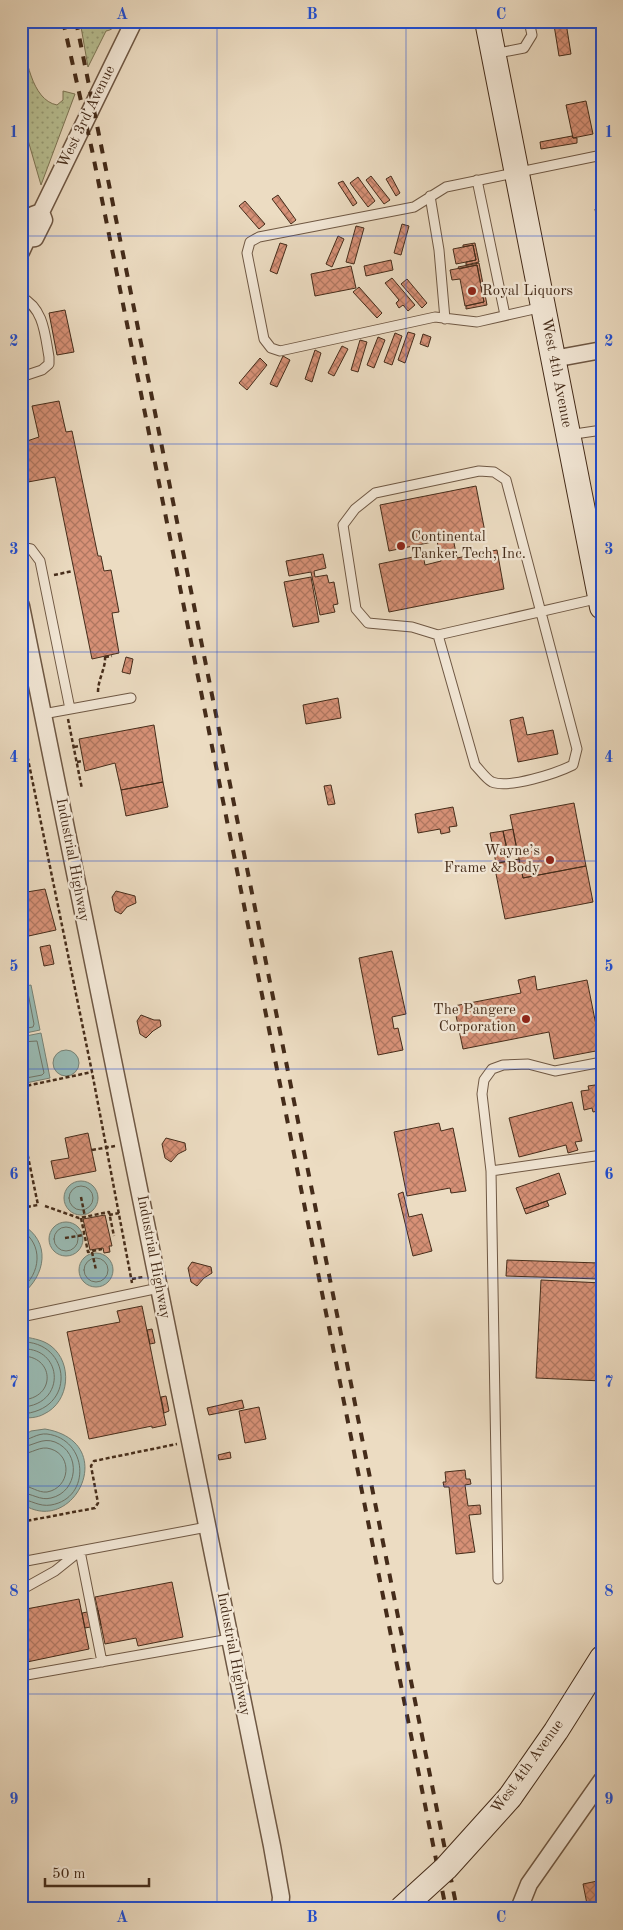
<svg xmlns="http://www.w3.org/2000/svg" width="623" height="1930" viewBox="0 0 623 1930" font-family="'Old Standard TT',serif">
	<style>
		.grass { fill: url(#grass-dots); stroke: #7e7656 }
		.water { fill: #99bbb4; stroke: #778276 }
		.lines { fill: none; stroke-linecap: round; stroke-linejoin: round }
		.shore { stroke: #6f7467; stroke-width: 1 }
		.building { fill: url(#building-cross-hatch); stroke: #452c1a }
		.lane-casing { stroke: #6f5844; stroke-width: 11 }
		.street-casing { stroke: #6f5844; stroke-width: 19 }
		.secondary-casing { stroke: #452c1a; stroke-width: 26 }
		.path { stroke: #452c1a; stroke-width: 2.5; stroke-dasharray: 4 2.5; stroke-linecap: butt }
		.lane { stroke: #f3e8d7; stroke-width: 9 }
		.street { stroke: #f3e8d7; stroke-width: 16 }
		.secondary { stroke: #f3e8d7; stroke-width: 24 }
		.rail { stroke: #452c1a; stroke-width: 4; stroke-dasharray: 9 9; stroke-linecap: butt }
		.secondary-bridge-casing { stroke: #452c1a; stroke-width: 26; stroke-linecap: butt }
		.secondary-bridge { stroke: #f3e8d7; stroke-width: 24 }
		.grid { fill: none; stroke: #1d4ed8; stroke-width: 1; stroke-opacity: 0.55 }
		.poi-dot { fill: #8f2418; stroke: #f3e8d7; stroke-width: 2 }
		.labels { text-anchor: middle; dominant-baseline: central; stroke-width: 4.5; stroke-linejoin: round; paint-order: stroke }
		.street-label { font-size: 15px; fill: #452c1a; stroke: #f3e8d7 }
		.poi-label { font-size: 15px; fill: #452c1a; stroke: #f3e8d7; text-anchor: start }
		.neatline { fill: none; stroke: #1d4ed8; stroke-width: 2 }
		.grid-label { font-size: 16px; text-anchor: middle; font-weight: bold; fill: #1d4ed8 }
	</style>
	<defs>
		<pattern id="grass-dots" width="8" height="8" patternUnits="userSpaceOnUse" patternTransform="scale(1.25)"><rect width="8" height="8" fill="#b8c093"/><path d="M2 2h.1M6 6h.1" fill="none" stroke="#979c77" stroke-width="1.8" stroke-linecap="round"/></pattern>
		<pattern id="building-cross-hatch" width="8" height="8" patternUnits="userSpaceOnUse" patternTransform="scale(1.25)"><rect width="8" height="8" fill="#d79177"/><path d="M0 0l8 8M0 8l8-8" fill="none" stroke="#b07761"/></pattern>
	</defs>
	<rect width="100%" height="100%" fill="#ecdcc2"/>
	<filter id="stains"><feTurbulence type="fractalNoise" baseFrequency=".004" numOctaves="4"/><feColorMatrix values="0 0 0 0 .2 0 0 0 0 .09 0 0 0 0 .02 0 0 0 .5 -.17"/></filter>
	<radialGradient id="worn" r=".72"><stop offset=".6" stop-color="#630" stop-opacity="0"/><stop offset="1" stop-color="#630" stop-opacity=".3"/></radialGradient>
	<path class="grass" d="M80,21H117C115,27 112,30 106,31L88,67Z
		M21,35C26,56 31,100 57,105L63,100V91L75,94L41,185L21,116Z"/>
	<path class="water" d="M31,985L40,1030L21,1034V987Z
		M41,1033L50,1078L21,1084V1037Z
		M53 1063a13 13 0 1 1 26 0a13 13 0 1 1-26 0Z
		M64 1198a17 17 0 1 1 34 0a17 17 0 1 1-34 0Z
		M49 1239a17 17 0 1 1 34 0a17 17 0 1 1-34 0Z
		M21,1224C52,1241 46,1276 21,1295Z
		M79 1270a17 17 0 1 1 34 0a17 17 0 1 1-34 0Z
		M26,1337C35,1339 43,1340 51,1346C73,1363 70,1402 44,1414C37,1418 29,1418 21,1418V1338Z
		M45,1429C122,1442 73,1540 21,1503V1437L31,1431Z"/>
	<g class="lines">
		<path class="shore" d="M21,992L28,993L34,1024L33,1027L21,1029
			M21,1042L37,1041L44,1073L42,1075L21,1079
			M69 1198a12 12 0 1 1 24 0a12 12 0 1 1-24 0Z
			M54 1239a12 12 0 1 1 24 0a12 12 0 1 1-24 0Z
			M21,1230C44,1244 41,1274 21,1289
			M84 1270a12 12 0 1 1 24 0a12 12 0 1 1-24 0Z
			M21,1342C71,1340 78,1411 21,1414
			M21,1349C64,1346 67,1406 21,1407
			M21,1356C55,1355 57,1399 21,1400
			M21,1441C30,1440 37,1433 47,1434C88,1439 92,1498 51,1505C39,1507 31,1500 21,1499
			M21,1447C34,1446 42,1437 55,1442C82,1453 78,1492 51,1498C40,1501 32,1493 21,1493
			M21,1454C32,1454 40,1445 51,1449C73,1456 70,1488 47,1492C38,1493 31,1486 21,1485"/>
	</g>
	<path class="building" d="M566,23L571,54L559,56L554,25Z
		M586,101L593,134L573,138L566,105Z
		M572,136L573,138H577V143L541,149L540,142Z
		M371,176L390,200L384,204L366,180Z
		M391,176L400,193L396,196L386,179Z
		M358,177L375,201L368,207L350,183Z
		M343,181L357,203L353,206L338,183Z
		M278,195L296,220L291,224L272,199Z
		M245,201L265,224L259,229L239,206Z
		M602,208V236H600L595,209Z
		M402,224L409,226L401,255L394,253Z
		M356,226L364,228L354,264L346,262Z
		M338,236L344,239L332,267L326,264Z
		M280,243L287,245L277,274L270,271Z
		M475,243L479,262L466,265V262L476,260L473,245L463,247V245Z
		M473,245L476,260L456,264L453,249Z
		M391,260L393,270L366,276L364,266Z
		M479,263L487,305L466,309V306L484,302L477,265L459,269L458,267Z
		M477,265L484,302L465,306L460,279L452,280L450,270Z
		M351,266L356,288L315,296L311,274Z
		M392,278L415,305L408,311L403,305L399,308L396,303L399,300L385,283Z
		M407,279L427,303L422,308L401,284Z
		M359,287L382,313L377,318L353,292Z
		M65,310L74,352L57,355L49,313Z
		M408,332L415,334L405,363L398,360Z
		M395,333L402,336L392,365L384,362Z
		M423,334L431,337L428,347L420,344Z
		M378,337L385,340L374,368L367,365Z
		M360,340L367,342L358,372L351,370Z
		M342,346L348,349L334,376L328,373Z
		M315,350L321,353L312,382L305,379Z
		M283,356L290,360L277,387L270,384Z
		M260,358L267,365L247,390L239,383Z
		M59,401L66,432L72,431L98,556H101L104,571L111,570L119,612L112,613L119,653L92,659L55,477L28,482L21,449V443L39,437L32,406Z
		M476,486L485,532L453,538L457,558L497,550L504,589L389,612L379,564L423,555L425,565L441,561L437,541L389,551L380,505Z
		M323,554L326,568L314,571L315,577L327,575L329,583L334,582L338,604L333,605L335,612L320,615L311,572L289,576L286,561Z
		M311,577L319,622L293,627L284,582Z
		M126,657L133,659L130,674L122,672Z
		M338,698L341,718L306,724L303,705Z
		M523,717L527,735L553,730L558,754L518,762L510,720Z
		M154,725L163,782L121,790L115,763L85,771L79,739Z
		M163,782L168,807L126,816L121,790Z
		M331,785L335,804L328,805L324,786Z
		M574,803L586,866L523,878L510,815Z
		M453,807L457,826L449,827L450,832L441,834L440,829L418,833L415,814Z
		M513,829L516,846L507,848L503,831Z
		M503,831L509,861L496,863L490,833Z
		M519,859L523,878L586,866L593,902L505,919L494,864Z
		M45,889L56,930L24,937L21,925V893Z
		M116,891L135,896L136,903L127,907L121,914L115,911L112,897Z
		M50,945L54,964L44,966L40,947Z
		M392,951L406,1014L392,1017L394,1029L398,1028L403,1050L378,1055L359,958Z
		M535,976L537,990L587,980L601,1050L554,1059L549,1032L463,1049L454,1006L521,993L518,980Z
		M141,1015L154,1020H160L161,1026L153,1031L146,1038L140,1034L137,1021Z
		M602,1084V1110L593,1112L592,1108L584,1110L581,1091L589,1090L588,1086Z
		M572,1102L582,1141L575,1142L578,1150L568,1153L566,1145L519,1157L509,1118Z
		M439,1123L441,1131L453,1128L466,1191L451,1193L450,1188L407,1196L394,1132Z
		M88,1133L96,1171L55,1179L51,1161L69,1158L65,1138Z
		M166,1138L185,1143L186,1150L178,1154L171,1162L165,1158L162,1144Z
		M559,1173L566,1194L524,1209L516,1188Z
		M403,1192L409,1217L422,1214L432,1251L413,1256L398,1194Z
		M547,1201L549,1206L526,1214L524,1209Z
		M105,1215L112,1246H109L110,1252L104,1253L103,1248L90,1250L83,1219Z
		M507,1260L599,1263V1279L506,1276Z
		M192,1262L211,1267L212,1273L204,1278L197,1286L191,1282L188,1268Z
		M541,1280L602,1283V1381L536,1378Z
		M142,1306L166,1425L152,1428V1426L89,1439L67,1332L120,1322L117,1311Z
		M152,1329L155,1343L150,1344L147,1330Z
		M166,1396L169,1411L164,1413L161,1397Z
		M242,1400L244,1408L209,1415L207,1408Z
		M259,1407L266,1439L245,1443L239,1411Z
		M230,1452L231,1458L219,1460L218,1455Z
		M465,1470L466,1479H470L471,1484L465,1485L468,1506L480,1505L481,1514L469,1515L475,1552L456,1554L449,1487H444L443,1482H446L445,1472Z
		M172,1582L183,1637L138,1646L136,1638L105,1644L95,1597Z
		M79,1599L89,1649L27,1662L21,1635V1610Z
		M98,1610L101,1625L85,1628L82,1613Z
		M602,1880V1909H588L583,1884Z"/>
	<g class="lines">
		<g class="lane-casing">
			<path id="lane" d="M493,54L524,48L532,35L529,21
				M477,180L505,315
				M430,196L439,250L445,319
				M21,297C44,308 45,335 49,357V364L42,370L21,377
				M543,307L477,322L435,317L280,351L271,348L264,339L247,253L250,242L259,237L414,207L446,187L602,155
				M568,435L602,430
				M586,524L602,521
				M21,547L31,549L40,561L70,709
				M438,635L475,765C480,770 486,779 492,782C509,789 557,773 573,765L577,749L506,480L494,472L479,471L375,493L355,509L343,525L356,609L368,623L412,627L438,635L600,598
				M43,714L131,698
				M602,1062L555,1071L528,1064L503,1065L492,1069L484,1080L482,1094L491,1171L602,1155
				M491,1171L498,1579
				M21,1317L159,1288
				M21,1562L207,1527
				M21,1590L55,1571L80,1551L102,1662
				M21,1676L230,1639"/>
		</g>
		<g class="street-casing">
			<path id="street" d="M41,212L134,21
				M27,239L35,238L44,220L41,212
				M21,252L27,239L25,232L33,215L41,212
				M553,359L602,350
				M21,606L272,1846L281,1897L280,1909
				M519,1909L529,1884L602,1780"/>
		</g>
		<g class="secondary-casing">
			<path id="secondary" d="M487,21L602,607
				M510,1797L556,1731L602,1658"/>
		</g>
		<path class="path" d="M54,575L73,571
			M105,657L112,656
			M98,692C98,679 106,668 105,656
			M68,719L82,789
			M21,725L92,1072L132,1283
			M74,747L80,746
			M21,760L28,758
			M77,762L83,761
			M21,1087L92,1072
			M21,1123L38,1205L21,1208
			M92,1150L115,1146
			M81,1197L85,1217
			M45,1206L79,1218L109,1212L114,1236
			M109,1215L119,1213
			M81,1218L88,1252L102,1249
			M65,1238L84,1235
			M92,1252L96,1270
			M132,1279L143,1277
			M21,1522L95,1508L98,1503L91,1466L94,1461L177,1444"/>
		<use href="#lane" class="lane"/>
		<use href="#street" class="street"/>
		<use href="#secondary" class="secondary"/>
		<path class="rail" d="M63,21L92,150L446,1909
			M76,21L457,1909"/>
		<g class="secondary-bridge-casing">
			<path id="secondary-bridge" d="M401,1909L446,1868L510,1797"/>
		</g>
		<use href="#secondary-bridge" class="secondary-bridge"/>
	</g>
	<path class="grid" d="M217,21V1909M406,21V1909M21,236H602M21,444H602M21,652H602M21,861H602M21,1069H602M21,1278H602M21,1486H602M21,1694H602"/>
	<g class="poi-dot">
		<circle cx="472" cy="291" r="5"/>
		<circle cx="401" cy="546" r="5"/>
		<circle cx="550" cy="860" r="5"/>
		<circle cx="526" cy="1019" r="5"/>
	</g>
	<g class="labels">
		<g class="street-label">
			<text transform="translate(87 117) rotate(-64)">West 3rd Avenue</text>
			<text transform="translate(556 373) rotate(79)">West 4th Avenue</text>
			<text transform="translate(72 860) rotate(79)">Industrial Highway</text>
			<text transform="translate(153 1257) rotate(79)">Industrial Highway</text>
			<text transform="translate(233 1654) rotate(79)">Industrial Highway</text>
			<text transform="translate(528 1767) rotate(-54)">West 4th Avenue</text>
		</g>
		<g class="poi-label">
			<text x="482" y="291">Royal Liquors</text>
			<text x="411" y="537">Continental<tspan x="411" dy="17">Tanker Tech, Inc.</tspan></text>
			<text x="540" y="851" text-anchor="end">Wayne’s<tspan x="540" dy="17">Frame &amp; Body</tspan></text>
			<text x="516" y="1010" text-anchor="end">The Pangere<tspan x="516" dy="17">Corporation</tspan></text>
		</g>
	</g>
	<rect width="623" height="1930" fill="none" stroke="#ecdcc2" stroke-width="55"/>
	<path d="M45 1878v8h104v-8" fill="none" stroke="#452c1a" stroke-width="2.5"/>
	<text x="52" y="1878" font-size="15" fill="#452c1a" stroke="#f3e8d7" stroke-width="4" paint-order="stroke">50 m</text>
	<rect x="28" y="28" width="568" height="1874" class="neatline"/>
	<g class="grid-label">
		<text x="122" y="19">A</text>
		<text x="312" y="19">B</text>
		<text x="501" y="19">C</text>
		<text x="14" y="137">1</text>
		<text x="609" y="137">1</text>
		<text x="14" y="346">2</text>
		<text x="609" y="346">2</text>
		<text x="14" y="554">3</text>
		<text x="609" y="554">3</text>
		<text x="14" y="762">4</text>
		<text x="609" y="762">4</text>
		<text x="14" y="971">5</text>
		<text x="609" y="971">5</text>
		<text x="14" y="1179">6</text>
		<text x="609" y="1179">6</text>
		<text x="14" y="1387">7</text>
		<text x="609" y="1387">7</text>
		<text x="14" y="1596">8</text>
		<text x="609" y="1596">8</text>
		<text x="14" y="1804">9</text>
		<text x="609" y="1804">9</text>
		<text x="122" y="1922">A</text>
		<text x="312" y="1922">B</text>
		<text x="501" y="1922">C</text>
	</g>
	<rect width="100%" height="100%" filter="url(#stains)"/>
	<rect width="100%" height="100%" fill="url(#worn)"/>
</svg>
